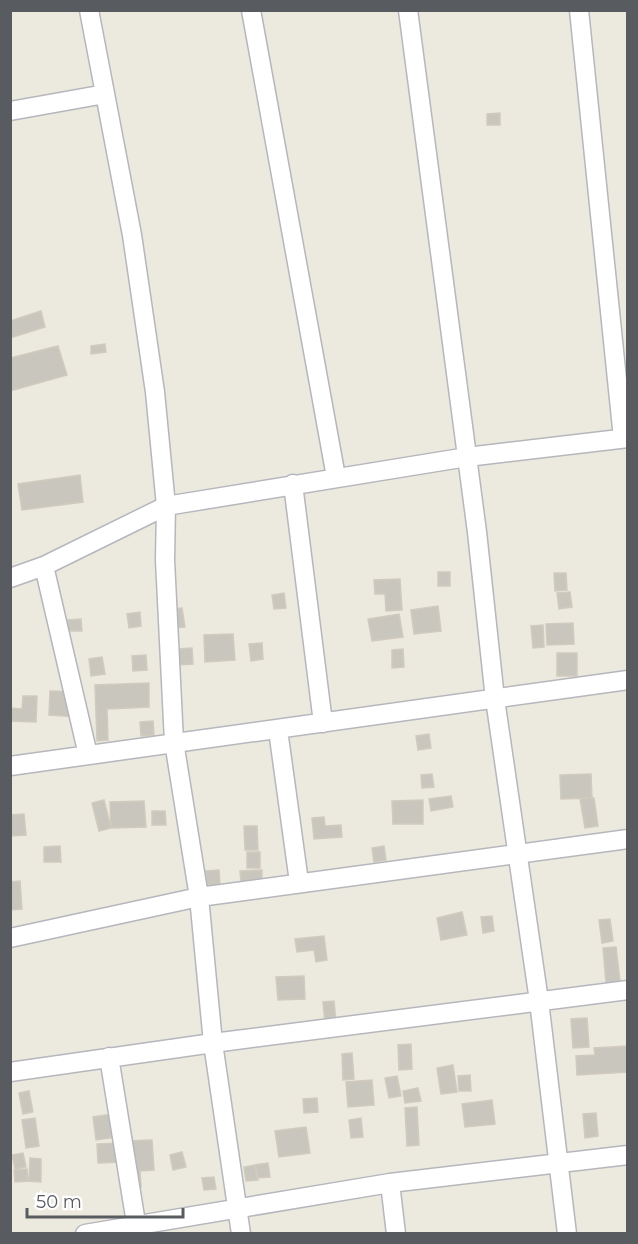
<svg xmlns="http://www.w3.org/2000/svg" width="638" height="1244" viewBox="0 0 638 1244" font-family="Montserrat,sans-serif">
	<style>
		.building { fill: #c9c6be; stroke: #d1cbbd; stroke-width: 1.5 }
		.lines { fill: none; stroke-linecap: round; stroke-linejoin: round }
		.minor-casing { stroke: #b5b7bd; stroke-width: 21 }
		.minor { stroke: #fff; stroke-width: 18 }
	</style>
	<rect width="100%" height="100%" fill="#ece9df"/>
	<path class="building" d="M500,113V125H487V114Z
		M41,311L45,327L10,338V321Z
		M105,344L106,352L91,354V346Z
		M58,346L67,375L10,391V358Z
		M80,475L83,502L22,510L18,484Z
		M438,572H450V586H438Z
		M554,573H566L567,590L555,591Z
		M400,579L402,610L386,611L385,594H375L374,580Z
		M570,592L572,607L559,609L557,593Z
		M284,593L286,608L274,609L272,595Z
		M438,606L441,631L414,634L411,610Z
		M182,608L185,627L173,628L171,609Z
		M140,612L141,626L129,628L127,614Z
		M399,614L403,637L372,641L368,619Z
		M81,619L82,631H69L68,620Z
		M573,623L574,644L547,645L546,624Z
		M543,625L544,647L533,648L531,626Z
		M233,634L235,660L205,662L204,635Z
		M262,643L263,659L251,661L249,644Z
		M192,648L193,664L178,665L177,649Z
		M403,649L404,667L392,668V650Z
		M557,653H577V676H557Z
		M146,655L147,670L133,671L132,656Z
		M102,657L105,674L91,676L89,659Z
		M149,683V707L107,709L108,740L97,741L95,685Z
		M50,691L79,692L78,717L49,715Z
		M23,696H37L36,722L10,721V708L22,709Z
		M153,721L154,735L141,736L140,722Z
		M429,734L431,748L418,750L416,736Z
		M432,774L434,787L422,788L421,775Z
		M591,774L592,798L561,799L560,775Z
		M451,796L453,807L431,811L429,799Z
		M594,798L598,826L585,828L580,799Z
		M104,800L111,828L99,831L92,803Z
		M423,800V824H393L392,801Z
		M144,801L146,827L111,828L110,802Z
		M152,811H165L166,825H152Z
		M24,814L26,835L10,836V815Z
		M324,817L325,826L341,825L342,837L314,839L312,818Z
		M244,826H257L258,850H245Z
		M60,846L61,862H44V847Z
		M384,846L386,860L374,862L372,848Z
		M247,852H260V868H247Z
		M219,870L220,884L207,885L206,871Z
		M262,870V883H241L240,871Z
		M20,881L22,909L10,910V882Z
		M462,912L467,935L441,940L437,918Z
		M492,916L494,931L483,933L481,917Z
		M610,919L613,941L602,943L599,920Z
		M324,936L327,960L316,962L314,950L297,952L295,939Z
		M616,947L620,981L606,983L603,948Z
		M304,976L305,999L278,1000L276,977Z
		M334,1001L336,1023L325,1024L323,1002Z
		M587,1018L589,1047L573,1048L571,1019Z
		M411,1044L412,1069L399,1070L398,1045Z
		M628,1046V1072L577,1075L576,1056L595,1055L594,1048Z
		M352,1053L354,1079L343,1080L342,1054Z
		M453,1065L457,1092L441,1094L437,1068Z
		M470,1075L471,1091H459L458,1076Z
		M397,1076L401,1096L389,1098L385,1078Z
		M372,1080L374,1105L348,1107L346,1082Z
		M418,1088L421,1101L405,1103L403,1091Z
		M29,1091L33,1112L23,1114L19,1093Z
		M317,1098L318,1112L304,1113L303,1099Z
		M492,1100L495,1124L465,1127L462,1104Z
		M417,1107L419,1145L407,1146L405,1108Z
		M119,1113L123,1136L96,1140L93,1117Z
		M596,1113L598,1136L585,1138L583,1114Z
		M35,1118L39,1146L26,1148L22,1120Z
		M361,1118L363,1137L351,1138L349,1120Z
		M306,1127L310,1153L279,1157L275,1131Z
		M152,1140L154,1170L140,1171L141,1187H129L127,1141Z
		M120,1143L121,1162L98,1163L97,1144Z
		M182,1152L186,1167L173,1170L170,1155Z
		M23,1153L26,1167L15,1169L12,1155Z
		M30,1158L41,1159V1182L29,1181Z
		M268,1163L270,1177L257,1178L255,1165Z
		M255,1165L258,1180L246,1181L244,1167Z
		M27,1169L28,1181L15,1182L14,1170Z
		M214,1177L216,1189L204,1190L202,1178Z"/>
	<g class="lines">
		<g class="minor-casing">
			<path id="minor" d="M89,10L132,235L155,392L166,506L165,560L174,742L199,897L213,1043L241,1234
				M251,10L336,477
				M408,10L477,532L495,699L539,1001L567,1234
				M579,10L623,438
				M10,111L105,94
				M293,484L323,723
				M44,566L88,755
				M10,578L44,566L166,506L467,457L628,438
				M278,730L299,882
				M10,766L628,680
				M10,938L199,897L628,839
				M109,1057L136,1223
				M10,1072L213,1043L628,990
				M390,1183L396,1234
				M85,1234L390,1183L628,1155"/>
		</g>
		<use href="#minor" class="minor"/>
	</g>
	<rect width="638" height="1244" fill="none" stroke="#585c61" stroke-width="24"/>
	<path d="M27 1208v9h156v-9" fill="none" stroke="#585c61" stroke-width="3"/>
	<text x="36" y="1208" font-size="18" fill="#585c61" stroke="#ffffff" stroke-width="4.5" paint-order="stroke">50 m</text>
</svg>
